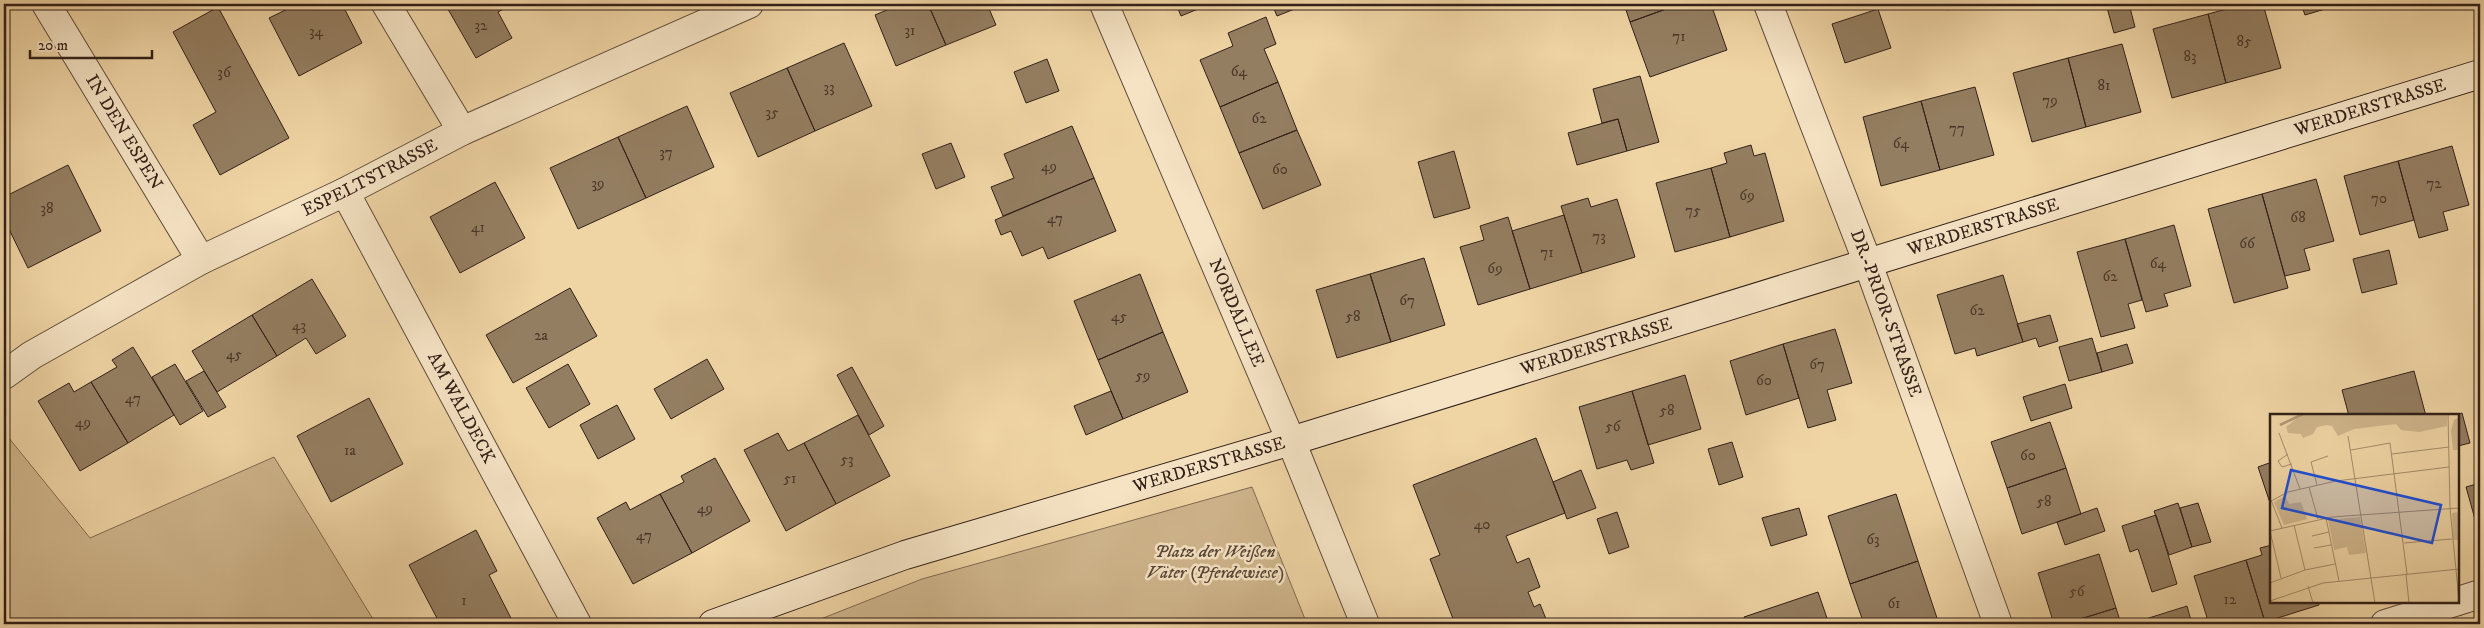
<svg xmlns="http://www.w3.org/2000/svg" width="2484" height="628" viewBox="0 0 2484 628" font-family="'IM FELL DW Pica',serif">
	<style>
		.green { fill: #cfb58c; stroke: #806a52 }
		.building { fill: #947e61; stroke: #322019 }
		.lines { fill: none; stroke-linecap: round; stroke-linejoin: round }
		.street-casing { stroke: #614d3c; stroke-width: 30 }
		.secondary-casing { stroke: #322019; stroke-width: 30 }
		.street { stroke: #f5e3c4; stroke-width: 28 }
		.secondary { stroke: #f5e3c4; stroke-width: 28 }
		.labels { text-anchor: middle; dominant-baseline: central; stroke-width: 5; stroke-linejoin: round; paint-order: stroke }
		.number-label { font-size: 15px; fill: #4a382b }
		.street-label { font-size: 18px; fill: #322019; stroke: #f5e3c4 }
		.park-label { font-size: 18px; font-style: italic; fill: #594536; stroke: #f5e3c4 }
		.inset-river { fill: none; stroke: #af9775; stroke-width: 2.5 }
		.inset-road { fill: none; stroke: #a38c6c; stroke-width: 1 }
		.view { fill: #1d4ed8; fill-opacity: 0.15; stroke: #1d4ed8; stroke-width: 2.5 }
		.inset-edge { fill: none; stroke: #322019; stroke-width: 2.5 }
	</style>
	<rect width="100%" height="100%" fill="#efd4a4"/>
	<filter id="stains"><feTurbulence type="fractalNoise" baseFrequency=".004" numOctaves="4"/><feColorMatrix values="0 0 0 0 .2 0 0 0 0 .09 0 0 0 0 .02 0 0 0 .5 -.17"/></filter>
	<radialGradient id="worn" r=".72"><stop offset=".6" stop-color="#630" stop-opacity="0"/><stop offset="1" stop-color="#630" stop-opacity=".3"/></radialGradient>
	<path class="green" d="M4,432L90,538L274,457L376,624H4Z
		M1252,487L1307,624H808L922,579Z"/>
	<path class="building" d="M298,4H342L362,43L299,76L269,18Z
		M445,4H513L498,12L512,38L476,58Z
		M901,4H928L946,45L896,66L875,15Z
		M928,4H987L996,25L946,45Z
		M1176,4H1210L1181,16Z
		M1272,4H1307L1277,16Z
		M1624,4H1680L1630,22Z
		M1680,4H1711L1727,50L1650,77L1630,22Z
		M1809,4H1827L1810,9Z
		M1945,4H1966L1947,10Z
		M2106,4H2129L2135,27L2114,33Z
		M2246,4H2263L2281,68L2226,83L2208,14Z
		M2301,4H2342L2305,15Z
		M218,7L289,138L220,175L193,125L216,112L173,32Z
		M1878,9L1891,48L1845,63L1832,24Z
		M2208,14L2226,83L2172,98L2153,29Z
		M1266,17L1276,44L1264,49L1278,82L1220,107L1200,60L1233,46L1228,33Z
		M844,43L872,106L815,131L787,68Z
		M2122,44L2141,112L2086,127L2068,58Z
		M2068,58L2086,127L2032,142L2013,73Z
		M1047,59L1059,91L1026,103L1014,72Z
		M787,68L815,131L758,157L730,93Z
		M1640,76L1659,142L1627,151L1618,119L1602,123L1593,89Z
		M1278,82L1297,130L1239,153L1220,107Z
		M1975,87L1994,155L1940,170L1921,101Z
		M1921,101L1940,170L1881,186L1863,117Z
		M687,106L714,167L646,198L618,137Z
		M1618,119L1627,151L1577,165L1568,133Z
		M1072,126L1094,178L1003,216L991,187L1014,178L1004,154Z
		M1297,130L1321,185L1263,209L1239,153Z
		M618,137L646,198L578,229L550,168Z
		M951,143L965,177L936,189L922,154Z
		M1751,145L1754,156L1765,153L1784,221L1730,237L1711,168L1727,163L1724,153Z
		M2452,146L2469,205L2443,212L2448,230L2419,238L2398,161Z
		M1454,151L1470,208L1434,218L1418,162Z
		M2398,161L2414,220L2360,235L2344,176Z
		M68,165L101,231L28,268L4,219V197Z
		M1711,168L1730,237L1675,252L1656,183Z
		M1094,178L1116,231L1048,259L1043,247L1022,256L1011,231L1001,235L995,220Z
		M2316,179L2334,241L2304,249L2310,270L2285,276L2262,194Z
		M495,182L525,238L460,273L430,217Z
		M2262,194L2288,288L2234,303L2208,209Z
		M1588,198L1591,207L1617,199L1635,257L1582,273L1561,206Z
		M1564,215L1582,273L1530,289L1512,231Z
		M1508,217L1530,289L1478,305L1460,247L1484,240L1480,226Z
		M2174,225L2191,286L2164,294L2168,306L2146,312L2125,239Z
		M2125,239L2142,300L2128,304L2135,328L2101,337L2077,252Z
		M2389,250L2397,284L2362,293L2353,259Z
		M1424,258L1445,325L1391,342L1370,274Z
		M1140,274L1163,332L1098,360L1074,301Z
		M1370,274L1391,342L1337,358L1316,290Z
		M2003,275L2023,342L1977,356L1975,348L1955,354L1937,295Z
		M312,279L346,336L316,354L306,338L277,356L252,315Z
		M570,288L597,336L513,383L486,335Z
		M252,315L277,356L217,392L192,351Z
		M2050,315L2058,341L2039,347L2036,338L2023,342L2017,324Z
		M1835,329L1852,383L1827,390L1836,420L1808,428L1783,344Z
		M1163,332L1188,392L1123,419L1098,360Z
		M2092,338L2102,372L2069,381L2059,347Z
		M1783,344L1799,398L1746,415L1730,361Z
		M2127,344L2133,363L2102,372L2097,353Z
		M133,347L174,415L128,443L91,382L117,367L112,360Z
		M707,359L724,389L671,419L654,389Z
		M175,364L203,411L180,425L152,377Z
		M568,364L590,404L549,428L526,388Z
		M852,367L884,426L869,435L837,375Z
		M204,371L226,407L208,417L186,381Z
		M2414,371L2426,416H2349L2342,390Z
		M1685,375L1701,429L1648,445L1632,391Z
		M91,382L128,443L80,471L38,401L69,383L74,392Z
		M2065,384L2072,408L2031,421L2023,397Z
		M1111,391L1123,419L1086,435L1074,406Z
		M1632,391L1654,463L1631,470L1627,460L1597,469L1579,407Z
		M369,398L403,464L331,502L297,436Z
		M617,405L635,439L598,459L580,425Z
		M2462,413L2470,443L2458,446V416H2454Z
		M858,415L890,476L836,504L804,443Z
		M2050,422L2066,468L2007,488L1991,442Z
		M778,433L788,451L804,443L836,504L786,531L744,450Z
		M1536,438L1565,513L1506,536L1517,563L1529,558L1540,587L1528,592L1534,607L1540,604L1548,624H1455L1430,559L1440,555L1413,485Z
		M1732,442L1743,477L1719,485L1708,449Z
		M715,458L750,521L692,553L660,494L684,482L681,476Z
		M2480,460V475L2476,461Z
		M2272,462V509L2258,467Z
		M2066,468L2081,514L2022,534L2007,488Z
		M1581,470L1596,508L1567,519L1553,482Z
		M2480,483V537L2466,487Z
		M660,494L692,553L633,584L597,518L626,502L630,510Z
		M1896,494L1918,561L1850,584L1828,516Z
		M2178,503L2192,547L2169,555L2154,511Z
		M2198,503L2211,542L2192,547L2180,508Z
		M1799,508L1807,535L1771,546L1762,518Z
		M2097,508L2105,531L2065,545L2057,522Z
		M1617,512L1629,547L1609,554L1597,519Z
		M2156,515L2177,584L2152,592L2138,549L2130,552L2122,526Z
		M476,530L497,571L489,575L514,624H440L409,565Z
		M2272,545V602H2318L2319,605L2265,622L2246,560L2262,555L2260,548Z
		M2099,554L2116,608L2064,624H2054L2038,573Z
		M2246,560L2265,622L2257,624H2209L2194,576Z
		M1918,561L1938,621L1930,624H1864L1850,584Z
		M1818,592L1829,624H1746L1744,617Z
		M2187,606L2192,624H2137L2136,622Z
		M2116,608L2121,624H2064Z"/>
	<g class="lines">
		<g class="street-casing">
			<g id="street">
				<path id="s1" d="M46,4L201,260"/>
				<path d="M386,4L462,131"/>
				<path id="s2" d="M1104,4L1291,441L1365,624"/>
				<path id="s3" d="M1768,4L1867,261L1998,624"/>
				<path id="s4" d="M345,192L577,624"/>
				<path id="s5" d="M4,375L32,355L201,260L345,192L462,131L749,4"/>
				<path d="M2458,601L2480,594"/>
				<path d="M2385,624L2455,602"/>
			</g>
		</g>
		<g class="secondary-casing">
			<g id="secondary">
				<path id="s6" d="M713,624L905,555L1291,441L2480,74"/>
			</g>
		</g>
		<use href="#street" class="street"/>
		<use href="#secondary" class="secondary"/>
	</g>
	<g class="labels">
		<g class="number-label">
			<text x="481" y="25">32</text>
			<text x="910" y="30">31</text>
			<text x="316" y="31">34</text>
			<text x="1679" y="36">71</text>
			<text x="2244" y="41">85</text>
			<text x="2190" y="56">83</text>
			<text x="1239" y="71">64</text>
			<text x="224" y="72">36</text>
			<text x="2104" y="85">81</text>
			<text x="829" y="87">33</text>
			<text x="2050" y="100">79</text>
			<text x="772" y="112">35</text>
			<text x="1259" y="118">62</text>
			<text x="1957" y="128">77</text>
			<text x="1901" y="143">64</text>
			<text x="666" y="152">37</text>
			<text x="1049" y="166">49</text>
			<text x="1280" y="169">60</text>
			<text x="598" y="183">39</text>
			<text x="2434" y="183">72</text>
			<text x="1747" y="195">69</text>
			<text x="2379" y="198">70</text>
			<text x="47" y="208">38</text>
			<text x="1693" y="210">75</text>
			<text x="2298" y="217">68</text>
			<text x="1055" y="218">47</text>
			<text x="478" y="227">41</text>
			<text x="1599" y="236">73</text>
			<text x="2247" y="243">66</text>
			<text x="1547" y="252">71</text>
			<text x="2158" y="263">64</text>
			<text x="1495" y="268">69</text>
			<text x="2110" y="276">62</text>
			<text x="1407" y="300">67</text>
			<text x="1977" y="310">62</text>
			<text x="1119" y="316">45</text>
			<text x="1353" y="316">58</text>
			<text x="299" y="325">43</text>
			<text x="541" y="335">2a</text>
			<text x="234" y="354">45</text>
			<text x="1817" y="364">67</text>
			<text x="1143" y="375">59</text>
			<text x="1764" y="380">60</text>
			<text x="133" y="398">47</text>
			<text x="1667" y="410">58</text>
			<text x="83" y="422">49</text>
			<text x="1613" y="426">56</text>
			<text x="350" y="450">1a</text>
			<text x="2028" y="455">60</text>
			<text x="847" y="459">53</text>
			<text x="790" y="478">51</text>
			<text x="2044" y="501">58</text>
			<text x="705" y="508">49</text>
			<text x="1482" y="524">40</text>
			<text x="644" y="535">47</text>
			<text x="1873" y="539">63</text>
			<text x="2077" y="591">56</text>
			<text x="2230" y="599">12</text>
			<text x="464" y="600">1</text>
			<text x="1894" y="603">61</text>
		</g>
		<g class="street-label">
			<text stroke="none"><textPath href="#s6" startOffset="1736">WERDERSTRASSE</textPath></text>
			<text stroke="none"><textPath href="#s1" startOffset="150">IN DEN ESPEN</textPath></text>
			<text stroke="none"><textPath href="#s5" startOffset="416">ESPELTSTRASSE</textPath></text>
			<text stroke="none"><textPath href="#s6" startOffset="1331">WERDERSTRASSE</textPath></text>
			<text stroke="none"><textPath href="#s2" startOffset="336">NORDALLEE</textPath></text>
			<text stroke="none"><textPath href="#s3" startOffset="331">DR.-PRIOR-STRASSE</textPath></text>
			<text stroke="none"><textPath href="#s6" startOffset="926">WERDERSTRASSE</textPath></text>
			<text stroke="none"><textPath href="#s4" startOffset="245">AM WALDECK</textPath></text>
			<text stroke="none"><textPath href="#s6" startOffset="521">WERDERSTRASSE</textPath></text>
		</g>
		<g class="park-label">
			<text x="1215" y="552">Platz der Weißen<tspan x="1215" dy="21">Väter (Pferdewiese)</tspan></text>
		</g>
	</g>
	<g transform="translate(2270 414)">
		<rect width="189" height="189" fill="#efd4a4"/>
		<path d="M32,0H177V12L149,18L131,16L126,10L84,15L68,22L62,12L57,11L47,13L43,20L33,24L31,20L18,19L16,13ZM189,3V36H183L181,17L184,6ZM15,82L19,90L31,88L37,105L14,111L4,88ZM189,98V126H183L182,99ZM90,103L96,139L79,141L77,133L64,136L58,106Z" fill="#cfb58c"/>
		<path class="inset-river" d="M10,11L33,0"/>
		<path class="inset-road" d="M178,0L180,94L189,187M9,19L30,75M78,22L105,189M81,36L120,29L137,160M18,40L8,47L12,53L22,50M122,40L179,33M47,71L41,48L58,42M39,73L48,105M1,86L12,114M1,87L18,78L66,67L179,53M56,104L69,167M24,111L35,156M0,117L62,103L189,94M0,117L11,164M42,122L59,118M134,129L182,125M44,134L61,131M136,160L139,189M0,169L35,156L65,150M38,172L43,189M0,187L53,169L189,155"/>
		<path class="view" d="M21,56L171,91L162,129L12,94Z"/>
		<rect width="189" height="189" class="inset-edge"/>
	</g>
	<rect width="2484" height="628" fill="none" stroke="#efd4a4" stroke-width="20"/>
	<rect x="5" y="5" width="2474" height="618" fill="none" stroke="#322019" stroke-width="2.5"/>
	<rect x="10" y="10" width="2464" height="608" fill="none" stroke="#322019"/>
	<path d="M30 50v8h122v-8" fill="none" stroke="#322019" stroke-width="2.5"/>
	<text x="38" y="50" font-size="15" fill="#322019" stroke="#f5e3c4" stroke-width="4" paint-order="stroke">20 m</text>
	<rect width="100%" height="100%" filter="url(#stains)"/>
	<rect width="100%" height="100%" fill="url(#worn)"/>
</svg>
